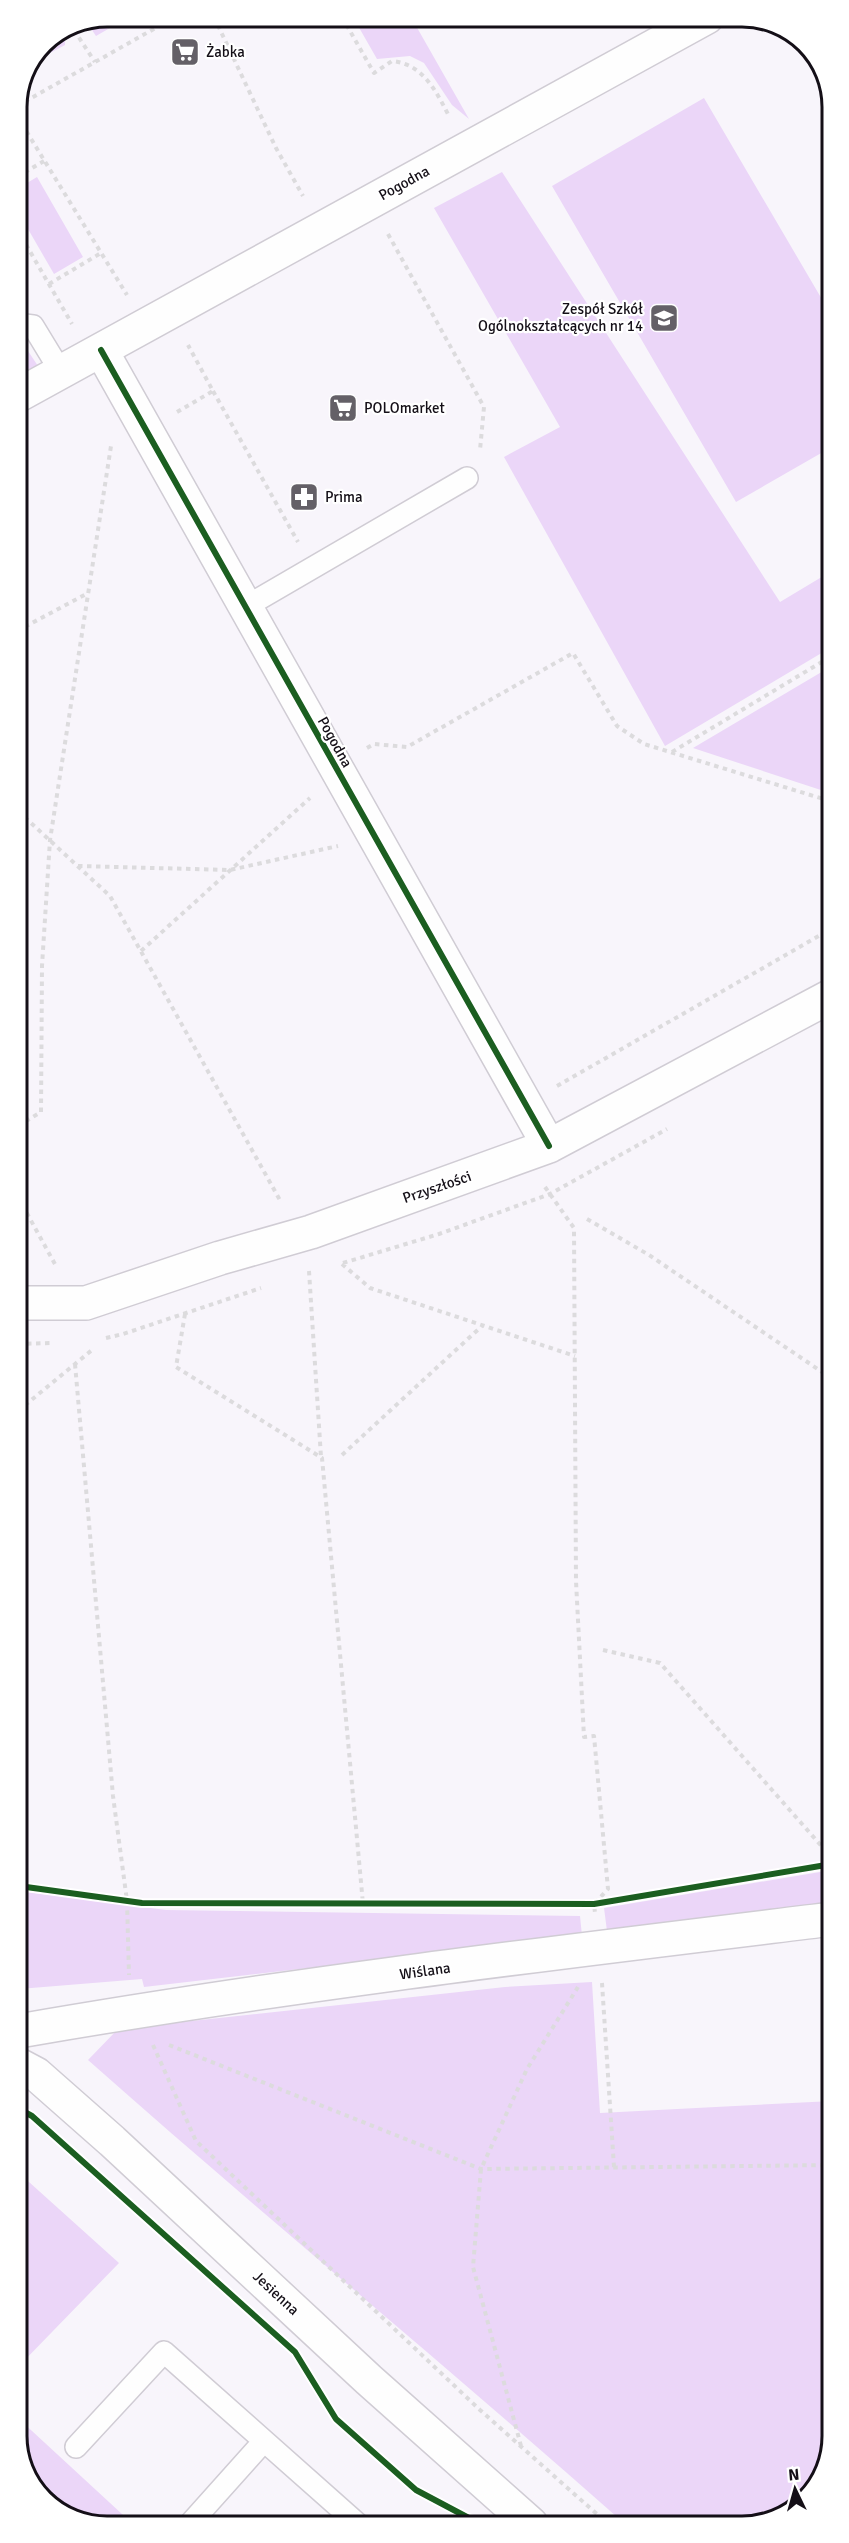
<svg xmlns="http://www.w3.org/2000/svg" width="849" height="2543" viewBox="0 0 849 2543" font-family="Signika,sans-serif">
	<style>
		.green { fill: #ebd6f8 }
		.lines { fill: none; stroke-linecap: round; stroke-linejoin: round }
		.service-casing { stroke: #d0ccd4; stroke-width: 24 }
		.minor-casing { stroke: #d0ccd4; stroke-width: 36 }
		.path { stroke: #dcdbdd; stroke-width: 4; stroke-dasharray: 4.5 4.5; stroke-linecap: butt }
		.service { stroke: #fefefe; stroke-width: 21 }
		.minor { stroke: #fefefe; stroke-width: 33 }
		.cycleway-casing { stroke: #fff; stroke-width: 10 }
		.cycleway { stroke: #1b5e20; stroke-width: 6 }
		.labels { text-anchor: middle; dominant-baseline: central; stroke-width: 4.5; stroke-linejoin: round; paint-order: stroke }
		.poi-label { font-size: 15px; fill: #140f17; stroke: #fff; text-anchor: start }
		.street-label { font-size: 15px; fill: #140f17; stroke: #fff }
		.rim { fill: none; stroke: #140f17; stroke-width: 3 }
	</style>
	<rect width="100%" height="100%" fill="#f8f5fb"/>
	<path class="green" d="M107,17H129L96,36L88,24Z
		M353,17H411L469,119L452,105L424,63L410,56L377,59Z
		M65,34V45L35,61L43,43Z
		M704,98L830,313V448L736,502L552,186Z
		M502,172L780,602L830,572V648L665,746L504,457L560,427L434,208Z
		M37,177L83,257L54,274L17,210V189Z
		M17,346L28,351L42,372L24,381L17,370Z
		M830,667V793L693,748Z
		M832,1870V1904L607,1931L604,1908Z
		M19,1891L166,1910L580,1916L582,1936L144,1987L142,1979L19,1989Z
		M592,1982L600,2113L832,2101V2437L814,2492L765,2524H625C448,2367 265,2217 88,2060L118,2029L505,1987Z
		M19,2173L119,2263L19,2366Z
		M19,2419L135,2526H100L47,2504L19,2459Z"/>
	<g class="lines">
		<g class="service-casing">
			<path id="service" d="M17,324L33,326L61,372
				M245,607L467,478
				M76,2447L164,2352L359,2525
				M188,2526L264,2441"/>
		</g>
		<g class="minor-casing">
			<path id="minor" d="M101,350L549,1146
				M17,396L707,17
				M18,1303H86L220,1258L311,1232L549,1146L831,996
				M19,2031C288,1984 561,1952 832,1919
				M19,2065L36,2074L112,2141L369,2380L531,2524"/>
		</g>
		<path class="path" d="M214,17L276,148L303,196
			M342,17L374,73L392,61C423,64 436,91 449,116
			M74,30L95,62
			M17,106L175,17
			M17,116L127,295
			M17,177L44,161
			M17,229L72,324
			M388,234L484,407L480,450
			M49,284L101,253
			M213,391L298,542
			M177,412L213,391L188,345
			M17,631L88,593
			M367,748L374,744L407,747L573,653L617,726L644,744L830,801
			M672,752L830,657
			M18,811L110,896L281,1202
			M78,866L230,870L338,846
			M141,951L310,798
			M557,1086L831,929
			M18,1126L41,1112L42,966L50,840L111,446
			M545,1187L574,1228L576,1581L584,1737L594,1736L608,1889L594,1904L595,1913
			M18,1197L56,1266
			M587,1219L649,1255L831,1378
			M343,1263L439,1234L550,1194L667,1129
			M342,1264L370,1288L575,1356
			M309,1271L321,1457
			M185,1314L176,1367L322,1458L363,1904
			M106,1338L123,1334L261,1288
			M18,1344L51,1343
			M75,1364L113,1796L127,1901L129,1975
			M18,1411L92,1350
			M342,1455L483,1325
			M603,1650L660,1663L832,1858
			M602,1983L614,2167
			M153,2045L196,2141L480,2410L608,2524
			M169,2045L481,2169L832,2165
			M521,2446L473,2267L481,2169L527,2069L578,1987"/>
		<use href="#service" class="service"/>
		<use href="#minor" class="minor"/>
		<g class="cycleway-casing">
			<path id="cycleway" d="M101,350L549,1146
				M19,1886L142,1903L594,1904L832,1864
				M19,2109L32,2116L295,2352L336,2419L416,2490L482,2525"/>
		</g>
		<use href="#cycleway" class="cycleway"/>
	</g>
	<defs>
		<g id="supermarket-square" transform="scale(1.5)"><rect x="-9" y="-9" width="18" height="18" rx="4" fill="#646067" stroke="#fff"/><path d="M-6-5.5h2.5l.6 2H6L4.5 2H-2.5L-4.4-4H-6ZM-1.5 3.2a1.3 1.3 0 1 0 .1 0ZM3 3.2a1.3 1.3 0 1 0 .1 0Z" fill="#fff"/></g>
		<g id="school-square" transform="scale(1.5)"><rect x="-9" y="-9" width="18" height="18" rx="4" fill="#646067" stroke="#fff"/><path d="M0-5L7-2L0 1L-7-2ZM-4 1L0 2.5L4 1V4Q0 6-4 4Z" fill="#fff"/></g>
		<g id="pharmacy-square" transform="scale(1.5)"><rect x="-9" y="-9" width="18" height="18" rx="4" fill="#646067" stroke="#fff"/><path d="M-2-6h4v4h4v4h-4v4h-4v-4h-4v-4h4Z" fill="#fff"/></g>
	</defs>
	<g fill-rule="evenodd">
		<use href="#supermarket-square" x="185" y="52"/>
		<use href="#school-square" x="664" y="318"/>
		<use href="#supermarket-square" x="343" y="408"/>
		<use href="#pharmacy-square" x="304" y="497"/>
	</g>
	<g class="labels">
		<g class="poi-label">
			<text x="206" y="52">Żabka</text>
			<text x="643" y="309" text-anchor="end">Zespół Szkół<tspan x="643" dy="17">Ogólnokształcących nr 14</tspan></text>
			<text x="364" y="408">POLOmarket</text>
			<text x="325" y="497">Prima</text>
		</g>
		<g class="street-label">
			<text transform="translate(404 183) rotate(-29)">Pogodna</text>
			<text transform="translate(335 742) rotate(61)">Pogodna</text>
			<text transform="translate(437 1187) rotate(-19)">Przyszłości</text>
			<text transform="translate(425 1971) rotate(-8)">Wiślana</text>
			<text transform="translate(276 2293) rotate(43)">Jesienna</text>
		</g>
	</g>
	<path d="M0 0H849V2543H0ZM107 27H742A80 80 0 0 1 822 107V2436A80 80 0 0 1 742 2516H107A80 80 0 0 1 27 2436V107A80 80 0 0 1 107 27Z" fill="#fff" fill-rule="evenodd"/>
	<path class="rim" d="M107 27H742A80 80 0 0 1 822 107V2436A80 80 0 0 1 742 2516H107A80 80 0 0 1 27 2436V107A80 80 0 0 1 107 27Z"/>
	<g transform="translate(795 2489) rotate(355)" stroke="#ffffff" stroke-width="4.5" paint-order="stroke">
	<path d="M0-4.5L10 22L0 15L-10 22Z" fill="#140f17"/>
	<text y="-9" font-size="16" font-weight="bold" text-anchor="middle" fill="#140f17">N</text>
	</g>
</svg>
